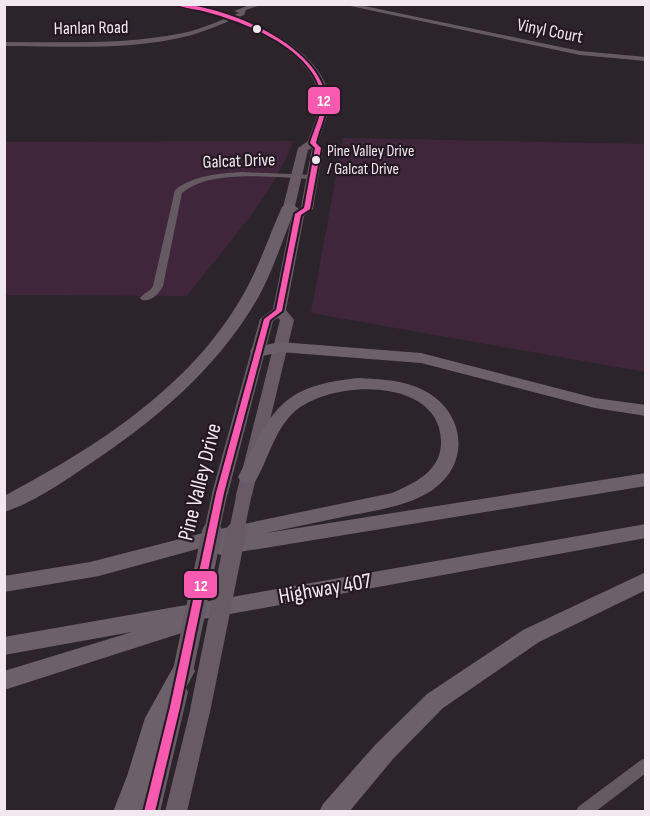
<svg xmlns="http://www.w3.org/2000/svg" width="650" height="816" viewBox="0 0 650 816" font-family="'Sofia Sans Condensed',sans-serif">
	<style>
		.green { fill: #40263b }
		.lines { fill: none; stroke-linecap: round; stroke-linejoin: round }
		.street { fill: #655a62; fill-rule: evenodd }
		.secondary { fill: #685b66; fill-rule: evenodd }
		.highway { fill: #6c606a; fill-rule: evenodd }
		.secondary-bridge-far1 { stroke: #685b66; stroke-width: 15 }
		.secondary-bridge { stroke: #685b66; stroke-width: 20 }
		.bus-1-casing { stroke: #251823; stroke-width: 4 }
		.bus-1 { fill: #f75aaf; fill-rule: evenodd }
		.bus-dot { fill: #f2e9f0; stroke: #251823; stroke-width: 2 }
		.labels { text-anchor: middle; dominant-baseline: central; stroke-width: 4.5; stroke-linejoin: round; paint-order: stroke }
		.far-bus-label { font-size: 16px; fill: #f2e9f0; stroke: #251823; text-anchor: start }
		.far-street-label { font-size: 18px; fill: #f2e9f0; stroke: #251823 }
		.street-label { font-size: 22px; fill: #f2e9f0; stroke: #251823 }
		.line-badge { stroke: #251823; stroke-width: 2 }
		.badge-label { font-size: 16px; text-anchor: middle; font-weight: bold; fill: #fff }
	</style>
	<rect width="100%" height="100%" fill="#2c242b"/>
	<path class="green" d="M343,138L645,144V372L311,313Z
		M293,141C275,194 222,250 187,296L5,295L4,142Z"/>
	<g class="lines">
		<path class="street" d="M252,4H263L246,10L244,15C226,22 207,31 188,36C129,51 65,46 4,46V42C64,42 124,45 183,33C202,29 221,20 239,13L234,11Z
			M341,4H355L580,51L646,57V61L580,55Z
			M241,172L313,175L317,177L313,179C276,178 211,168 182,193L163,286C159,294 151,302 142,300L140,298C144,293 150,292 153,286L175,190C194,175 217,174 241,172Z
			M646,758V773L595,812H576L578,807L641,760Z"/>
		<path class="secondary" d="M171,4C179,4 187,4 194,5C238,10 323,48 329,97C331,112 322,128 318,142L323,148L313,209L304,216L286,310L294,320L252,495L250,499H238L236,495L280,320L278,318L273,321L228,493L226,497H214L212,493L260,319L273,309L292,215L283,207L298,148L308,141C312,128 321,111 319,97C313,52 249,26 211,14C198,10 182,11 171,4ZM312,148L301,207L299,209L295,206L308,150Z
			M178,684L185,686L188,692L160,812H138L168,692L171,686Z
			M200,703L207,705L210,711L187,812H165L190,711L193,705Z"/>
		<path class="highway" d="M289,203L296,207C284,236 274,268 259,296C218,368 156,420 88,465C65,481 31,504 4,512V496C96,447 190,388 243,295C259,267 269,236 282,207Z
			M280,342L421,353L595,398L646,405V416L595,408L421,363L280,352L258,357L250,352L252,348Z
			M358,378C381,379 405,380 425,391C466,413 471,465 431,491C407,506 379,510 352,515C323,521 295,527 266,533L646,473V486L221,555L214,553L211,548L212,545L99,576L4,592V576L90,562L215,530L392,493C416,483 442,470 441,441C440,375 326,379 292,414C274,432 268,460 255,482L248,483L241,482L238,477C272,412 278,386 358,378Z
			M646,524V538L192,621L194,624L191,630L4,690V671L132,632L4,655V637Z
			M646,572V590L539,642L443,708L393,759L349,812H319L323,804L375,745L427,694L523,630Z
			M183,662L191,664L195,671L169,719L153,776L139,812H113L127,776L145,718L175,664Z"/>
		<path class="secondary-bridge-far1" d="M211,534L220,493
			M236,534L244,495"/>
		<path class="secondary-bridge" d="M183,671L212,532
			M200,711L236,532"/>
		<g class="bus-1-casing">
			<path id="bus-1" d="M174,4C222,4 319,44 326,98C328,113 319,129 316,143L321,148L310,209L301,215L282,311L270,320L224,493L180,707L155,812H144L170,707L216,493L264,319L276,310L295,214L304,208L315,148L310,143C314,129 323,113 322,98C316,51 250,24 210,13C198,9 186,9 174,4Z"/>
		</g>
		<use href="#bus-1" class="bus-1"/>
	</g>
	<g class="bus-dot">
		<circle cx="257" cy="29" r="5"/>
		<circle cx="316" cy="160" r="5"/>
	</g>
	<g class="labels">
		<g class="far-bus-label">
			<text x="327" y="151">Pine Valley Drive<tspan x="327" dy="18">/ Galcat Drive</tspan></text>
		</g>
		<g class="far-street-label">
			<text transform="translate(91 28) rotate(-1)">Hanlan Road</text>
			<text transform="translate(550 31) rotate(11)">Vinyl Court</text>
			<text transform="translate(239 161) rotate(-2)">Galcat Drive</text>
		</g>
		<g class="street-label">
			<text transform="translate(200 482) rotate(-76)">Pine Valley Drive</text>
			<text transform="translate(325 589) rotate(-10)">Highway 407</text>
		</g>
	</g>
	<g class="line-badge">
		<rect x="307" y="86" width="34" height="29" rx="6" fill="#f75aaf"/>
		<rect x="183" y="570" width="35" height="29" rx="6" fill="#f75aaf"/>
	</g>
	<g class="badge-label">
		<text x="324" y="106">12</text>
		<text x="201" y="591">12</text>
	</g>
	<rect width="650" height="816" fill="none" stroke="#f2e9f0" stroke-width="12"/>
</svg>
